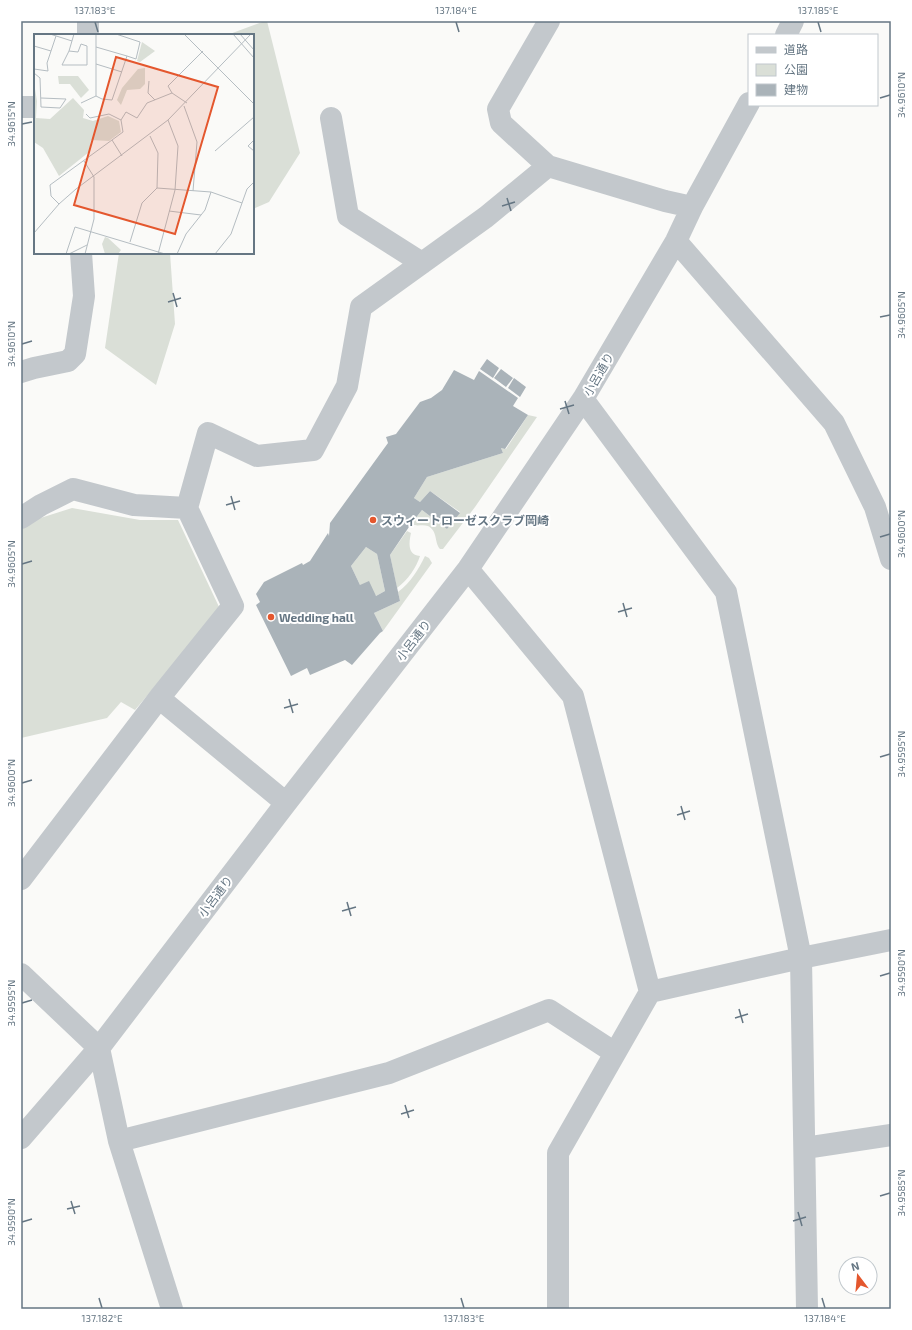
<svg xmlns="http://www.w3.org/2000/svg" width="912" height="1330" viewBox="0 0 912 1330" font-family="'Exo 2','Noto Sans JP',sans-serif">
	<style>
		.green { fill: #dadfd7 }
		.building { fill: #aab3b9; fill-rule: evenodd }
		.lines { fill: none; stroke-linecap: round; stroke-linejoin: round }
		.minor { stroke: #c3c8cc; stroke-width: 22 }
		.ticks { fill: none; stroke: #657683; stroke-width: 1.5 }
		.poi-dot { fill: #e4572e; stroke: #fff; stroke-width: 1.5 }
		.labels { text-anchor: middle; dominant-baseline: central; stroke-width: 4; stroke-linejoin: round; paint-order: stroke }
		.street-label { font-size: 12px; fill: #657683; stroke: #fff }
		.poi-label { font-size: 12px; font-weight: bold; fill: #657683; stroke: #fff; text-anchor: start }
		.inset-road { fill: none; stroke: #b5bdc2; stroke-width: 1 }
		.view { fill: #e4572e; fill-opacity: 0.15; stroke: #e4572e; stroke-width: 2 }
		.inset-edge { fill: none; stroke: #657683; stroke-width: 2 }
		.neatline { fill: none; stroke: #657683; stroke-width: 1.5 }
		.ticks-label { font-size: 10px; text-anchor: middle; fill: #657683 }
	</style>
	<rect width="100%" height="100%" fill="#fafaf8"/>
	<path class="green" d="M265,21H267L300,153L269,202L253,209V35H227Z
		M119,253H170L175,324L156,385L105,348Z
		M528,415L537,417L475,507L443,549H440C434,542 438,531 428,526C422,524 417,527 411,524L422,510L447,529L460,512L430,491L420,502L414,498L427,477L503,453L501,448L506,449Z
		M72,508L140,520H178L220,609L135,710L121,702L107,718L21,738V530L31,521Z
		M407,531L411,533C409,542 407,555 420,556C416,568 408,580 397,588L390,555Z
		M366,547L377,554L385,591L376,596L360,585L351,566Z
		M425,556L429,558L432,563L383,631L374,613L400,601L398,592C411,582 418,570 425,556Z"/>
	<path class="building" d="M487,359L499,368L493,378L480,369Z
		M501,369L513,378L506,387L494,378Z
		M454,370L474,380L479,371L518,398L513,406L528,415L505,449L501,448L503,453L427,477L414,498L420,502L430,491L460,513L447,529L422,510L411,524L390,555L400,601L374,613L383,631L380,633L352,665L345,660L310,675L307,668L291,676L256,605L260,602L256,594L264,582L302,563L303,565L310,561L328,533L329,536L330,523L388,443L386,437L396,434L420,402L431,398L442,390ZM366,547L377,554L385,591L376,596L369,581L360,585L351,566Z
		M514,378L526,387L520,397L508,388Z"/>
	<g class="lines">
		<path class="minor" d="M88,35V21
			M786,35L793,21
			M21,107H35
			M331,118L348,216L422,263
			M548,166L501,123L498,109L549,21
			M676,241L834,423L875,507L891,559
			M21,372L34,368L68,361L75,354L84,296L81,253
			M583,399L726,592L801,958L807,1309
			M21,518L41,505L73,489L134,505L187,508
			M468,569L573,696L650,992L558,1153V1309
			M159,698L233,606L187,508L208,433L257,456L313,450L347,386L361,307L486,217L548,166L665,201L692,207
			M21,879L159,698L286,803
			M21,974L99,1048L119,1141L172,1309
			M650,992L801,958L891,940
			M21,1138L99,1048L286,803L468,569L583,399L676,241L692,207L749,103
			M119,1141L389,1073L549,1010L615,1053
			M805,1148L891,1135"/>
	</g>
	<path class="ticks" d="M95,22L98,32M456,22L459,32M818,22L821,32M880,98L890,95M22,124L32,122M507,198L511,211M502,206L515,202M173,293L177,307M168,302L181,298M880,317L890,315M22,344L32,341M565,401L569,414M560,409L574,405M231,496L235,510M226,505L240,501M880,537L890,534M22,564L32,561M623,603L627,617M618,612L632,608M289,699L293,713M284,708L298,704M880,757L890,754M22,783L32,780M681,806L685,820M677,815L690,811M347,902L351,916M342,911L356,907M880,976L890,973M22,1003L32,1000M739,1009L743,1023M735,1018L748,1014M405,1105L409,1118M401,1114L414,1110M880,1196L890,1193M71,1201L75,1214M67,1209L80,1206M798,1212L802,1226M793,1221L806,1217M22,1222L32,1219M99,1298L102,1308M461,1298L464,1308M822,1298L825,1308"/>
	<g class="poi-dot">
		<circle cx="373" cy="520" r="4"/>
		<circle cx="271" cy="617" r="4"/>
	</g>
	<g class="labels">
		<g class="street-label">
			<text transform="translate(598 374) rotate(-60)">小呂通り</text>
			<text transform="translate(413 640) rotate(-52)">小呂通り</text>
			<text transform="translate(215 896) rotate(-53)">小呂通り</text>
		</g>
		<g class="poi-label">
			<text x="381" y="520">スウィートローゼスクラブ岡崎</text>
			<text x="279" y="617">Wedding hall</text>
		</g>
	</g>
	<g transform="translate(34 34)">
		<rect width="220" height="220" fill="#fafaf8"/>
		<path d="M108,8L121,17L106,28L103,27ZM111,34V50L106,55L93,56L87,71L83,66L88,54L104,35ZM24,42H44L55,56L47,64L36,50H25ZM0,49L3,67L2,84L16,85L39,64L50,76L49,84L59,87L74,82L85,87L87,98L75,107L57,106L55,118L25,142L9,114L0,108ZM71,203L74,204L87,216L84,220H71L68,210Z" fill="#dadfd7"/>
		<path class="inset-road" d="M16,0L38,7M62,0V62L68,65L78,66L93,22L102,25L106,8L82,0M150,0L220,70M199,0L220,24M206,0L220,16M0,12L17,17M62,13L93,22M35,17L44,18L47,10L53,12V31H28L35,17L40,0M62,30L88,38M0,35L14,37L13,29L22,2M0,39L6,44L7,73L26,74L32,65L7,64M115,47L114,59L121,66M138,59L134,52L169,17M47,69L62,62M150,72L163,108L159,157M52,80L56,84L75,80L87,86M78,106L89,98L87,86L92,78L103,84L113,69L138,59L153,69M220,106L214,112L220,117M181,117L220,83M50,127L60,143V185L51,220M123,154L177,158L208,169M25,170L17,162L16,151L78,106L88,122M135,177L167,181M0,199L25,170L42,155L134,86L217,0M96,208L108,169L123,154L124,119L116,102M32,220L41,193L131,220M35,220L53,211M124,220L141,156L144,112L134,86M143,220L152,200L171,176L177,158M181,220L197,200L213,155L220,148"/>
		<path class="view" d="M82,23L184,53L141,200L40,171Z"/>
		<rect width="220" height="220" class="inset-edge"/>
	</g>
	<rect width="912" height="1330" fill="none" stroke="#ffffff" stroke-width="44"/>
	<rect x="748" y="34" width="130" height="72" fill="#ffffff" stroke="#c1c8cd"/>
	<rect x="756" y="47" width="20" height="6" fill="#c3c8cc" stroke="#c1c8cd"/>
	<text x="784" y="54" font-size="12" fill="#657683">道路</text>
	<rect x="756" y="64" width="20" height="12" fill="#dadfd7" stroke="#c1c8cd"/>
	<text x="784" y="74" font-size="12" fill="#657683">公園</text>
	<rect x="756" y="84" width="20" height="12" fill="#aab3b9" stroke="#c1c8cd"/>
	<text x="784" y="94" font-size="12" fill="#657683">建物</text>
	<g transform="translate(858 1276) rotate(344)"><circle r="19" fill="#ffffff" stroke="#c1c8cd"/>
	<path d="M0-3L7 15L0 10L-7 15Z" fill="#e4572e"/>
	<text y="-6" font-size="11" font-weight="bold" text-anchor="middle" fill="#657683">N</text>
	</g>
	<rect x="22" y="22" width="868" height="1286" class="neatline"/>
	<g class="ticks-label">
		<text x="95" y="14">137.183°E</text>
		<text x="456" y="14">137.184°E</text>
		<text x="818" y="14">137.185°E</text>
		<text transform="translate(901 95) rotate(-90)" y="4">34.9610°N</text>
		<text transform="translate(11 124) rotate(-90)" y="4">34.9615°N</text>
		<text transform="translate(901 315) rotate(-90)" y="4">34.9605°N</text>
		<text transform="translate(11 344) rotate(-90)" y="4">34.9610°N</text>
		<text transform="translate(901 534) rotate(-90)" y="4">34.9600°N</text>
		<text transform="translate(11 564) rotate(-90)" y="4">34.9605°N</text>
		<text transform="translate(901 754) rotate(-90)" y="4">34.9595°N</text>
		<text transform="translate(11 783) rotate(-90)" y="4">34.9600°N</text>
		<text transform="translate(901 973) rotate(-90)" y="4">34.9590°N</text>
		<text transform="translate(11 1003) rotate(-90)" y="4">34.9595°N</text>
		<text transform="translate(901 1193) rotate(-90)" y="4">34.9585°N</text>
		<text transform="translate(11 1222) rotate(-90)" y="4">34.9590°N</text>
		<text x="102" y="1322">137.182°E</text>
		<text x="464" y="1322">137.183°E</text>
		<text x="825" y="1322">137.184°E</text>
	</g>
</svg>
